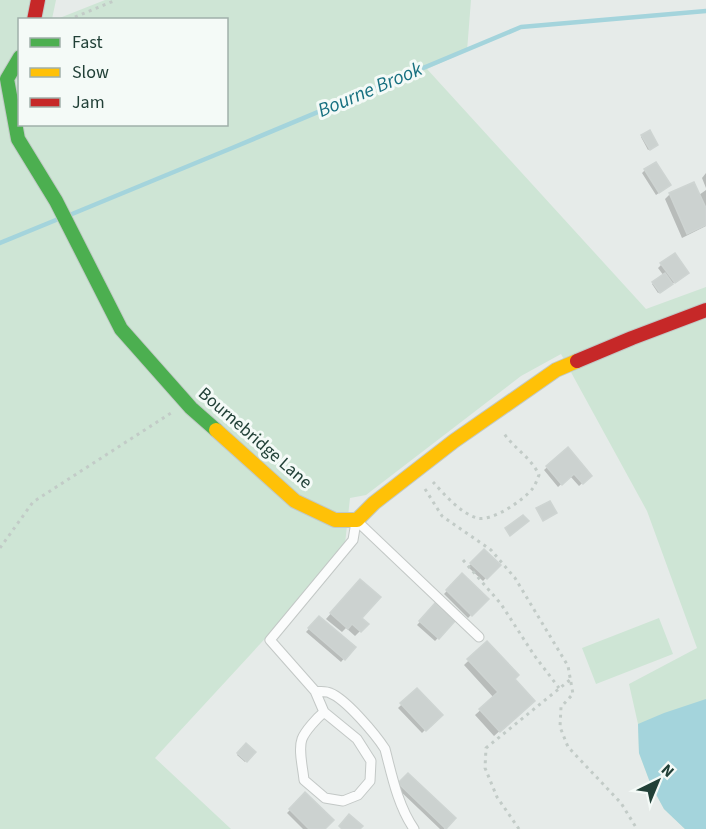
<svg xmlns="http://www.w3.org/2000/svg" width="706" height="829" viewBox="0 0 706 829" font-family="'Source Sans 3',sans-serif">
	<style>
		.green { fill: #cee5d5 }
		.water { fill: #a4d4dc }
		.shadow { fill: #0003 }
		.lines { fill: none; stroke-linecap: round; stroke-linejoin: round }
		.stream { stroke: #a4d4dc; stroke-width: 4.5 }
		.building { fill: #ccd2d0; stroke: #ced4d2; stroke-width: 1.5 }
		.lane-casing { stroke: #c3c8c6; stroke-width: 11 }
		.fast-casing { stroke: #c1c9c6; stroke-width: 16 }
		.slow-casing { stroke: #c1c9c6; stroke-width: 16 }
		.jam-casing { stroke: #c1c9c6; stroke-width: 16 }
		.path { stroke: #c2cbc7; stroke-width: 3; stroke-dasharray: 3 4.5; stroke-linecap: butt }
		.lane { stroke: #fbfcfc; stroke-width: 9 }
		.fast { stroke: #4caf50; stroke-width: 14 }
		.slow { stroke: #ffc107; stroke-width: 14 }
		.jam { stroke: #c62828; stroke-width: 14 }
		.labels { text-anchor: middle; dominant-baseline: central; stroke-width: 6; stroke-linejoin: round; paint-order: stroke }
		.street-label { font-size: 18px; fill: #214037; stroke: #f4faf7 }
		.water-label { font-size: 20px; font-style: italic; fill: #177080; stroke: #f4faf7 }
	</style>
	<rect width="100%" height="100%" fill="#e6ebe9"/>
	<path class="green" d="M0,0H56L52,19L20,20V124H226V20L57,19L105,0H471L467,51L427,69L646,309L706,287V829H685L664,809L651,785L639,753L638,724L629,684L697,648L647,511L561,354L521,376L366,495L350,498L344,553L155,758L231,829H0Z
		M659,618L673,654L596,684L582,648Z"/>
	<path class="water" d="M706,699V829H685L664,809L651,785L639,753L638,724L664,713Z"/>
	<path class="shadow" d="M642,136L655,146L648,150L641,137Z
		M645,170L666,188L656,195L642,173Z
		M706,173V188L702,178Z
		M706,190V226L682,238L665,199L670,194L699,195Z
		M661,265L684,276L658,293L652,284L664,276L658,268Z
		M568,449L590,476L579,486L570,476L558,487L544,470Z
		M484,551L498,565L483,581L468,567Z
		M462,575L486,599L468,618L444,594Z
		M355,586L360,618L367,624L355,636L346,628L342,632L326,619Z
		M435,606L453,622L435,641L417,625Z
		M319,618L353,648L341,662L306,632Z
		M487,643L513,679L533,701L494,736L475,715L494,698L464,665Z
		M417,690L440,715L422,733L398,708Z
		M246,745L254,752L245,762L237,755Z
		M408,775L454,818L444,829H440L396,787Z
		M306,794L323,829H303L287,813Z"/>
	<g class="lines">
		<path class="stream" d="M72,214L232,148L521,27L706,11
			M0,243L56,220"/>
	</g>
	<path class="building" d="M650,130L658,145L650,150L641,135Z
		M656,162L671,185L659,193L644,169Z
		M694,182L706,208V225L687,234L669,193Z
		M675,253L689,273L675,283L660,263Z
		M665,273L673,284L660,293L652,282Z
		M568,447L592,476L583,484L574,474L562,485L546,466Z
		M550,501L557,513L543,521L536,508Z
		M523,515L529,521L510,536L505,528Z
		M484,549L501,565L487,579L470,563Z
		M462,573L489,599L472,616L446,590Z
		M360,579L381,597L362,618L369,624L361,632L352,624L348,629L330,613Z
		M435,603L455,621L439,639L419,621Z
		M319,616L356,647L345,660L308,628Z
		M487,641L519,675L515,679L535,701L500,732L479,709L498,692L467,659Z
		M417,688L443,715L426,731L400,703Z
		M246,743L256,752L247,762L237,753Z
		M408,773L456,818L446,829L398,783Z
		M305,792L334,820L325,829H309L289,809Z
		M349,814L363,826L360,829H342L339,826Z"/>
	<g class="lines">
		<g class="lane-casing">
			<path id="lane" d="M358,522L479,637
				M315,691C319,692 326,691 330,693C346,699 376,735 385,749C392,776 398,806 414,829
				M324,712C317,718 305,731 302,739C298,750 303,768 304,780L325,798L343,801L358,795L370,781L371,761L357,739L324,712L315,691L270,640L353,540L356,522"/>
		</g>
		<g class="fast-casing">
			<path id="fast" d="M20,57L7,79L18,139L56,201L121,329L191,408L216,430"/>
		</g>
		<g class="slow-casing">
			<path id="slow" d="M216,430L295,501L335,520H357L374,503L454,441L556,370L577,361"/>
		</g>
		<g class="jam-casing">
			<path id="jam" d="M34,20L38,0
				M577,361L632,338L706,310"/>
		</g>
		<path class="path" d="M68,20L116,0
			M433,482C444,494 460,513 477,518C492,522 524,500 533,488C536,484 537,479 539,475C531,457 513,448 503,432
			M425,489L442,516L491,550L515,578L568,666L573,694L561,707L560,727L568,747L621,803L637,829
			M0,548L33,502L171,413
			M463,560L501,604L534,655L559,688
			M519,829L497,797L485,768L486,748L571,679"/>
		<use href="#lane" class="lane"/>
		<use href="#fast" class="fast"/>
		<use href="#slow" class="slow"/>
		<use href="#jam" class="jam"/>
	</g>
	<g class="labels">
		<g class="street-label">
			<text transform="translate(255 438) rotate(41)">Bournebridge Lane</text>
		</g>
		<g class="water-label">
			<text transform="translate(370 90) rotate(-23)">Bourne Brook</text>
		</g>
	</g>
	<rect x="18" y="18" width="210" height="108" fill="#f4faf7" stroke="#a0b0aa" stroke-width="1.5"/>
	<rect x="30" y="38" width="30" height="9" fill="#4caf50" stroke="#a0b0aa" stroke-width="1.5"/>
	<text x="72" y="48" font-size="18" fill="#214037">Fast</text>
	<rect x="30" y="68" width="30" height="9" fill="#ffc107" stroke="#a0b0aa" stroke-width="1.5"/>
	<text x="72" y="78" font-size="18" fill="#214037">Slow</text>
	<rect x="30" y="98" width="30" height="9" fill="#c62828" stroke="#a0b0aa" stroke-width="1.5"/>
	<text x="72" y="108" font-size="18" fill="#214037">Jam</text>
	<g transform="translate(658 781) rotate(43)" stroke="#f4faf7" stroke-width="4.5" paint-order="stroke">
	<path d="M0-4.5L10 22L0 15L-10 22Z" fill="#214037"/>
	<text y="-9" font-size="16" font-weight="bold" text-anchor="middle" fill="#214037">N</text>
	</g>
</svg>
